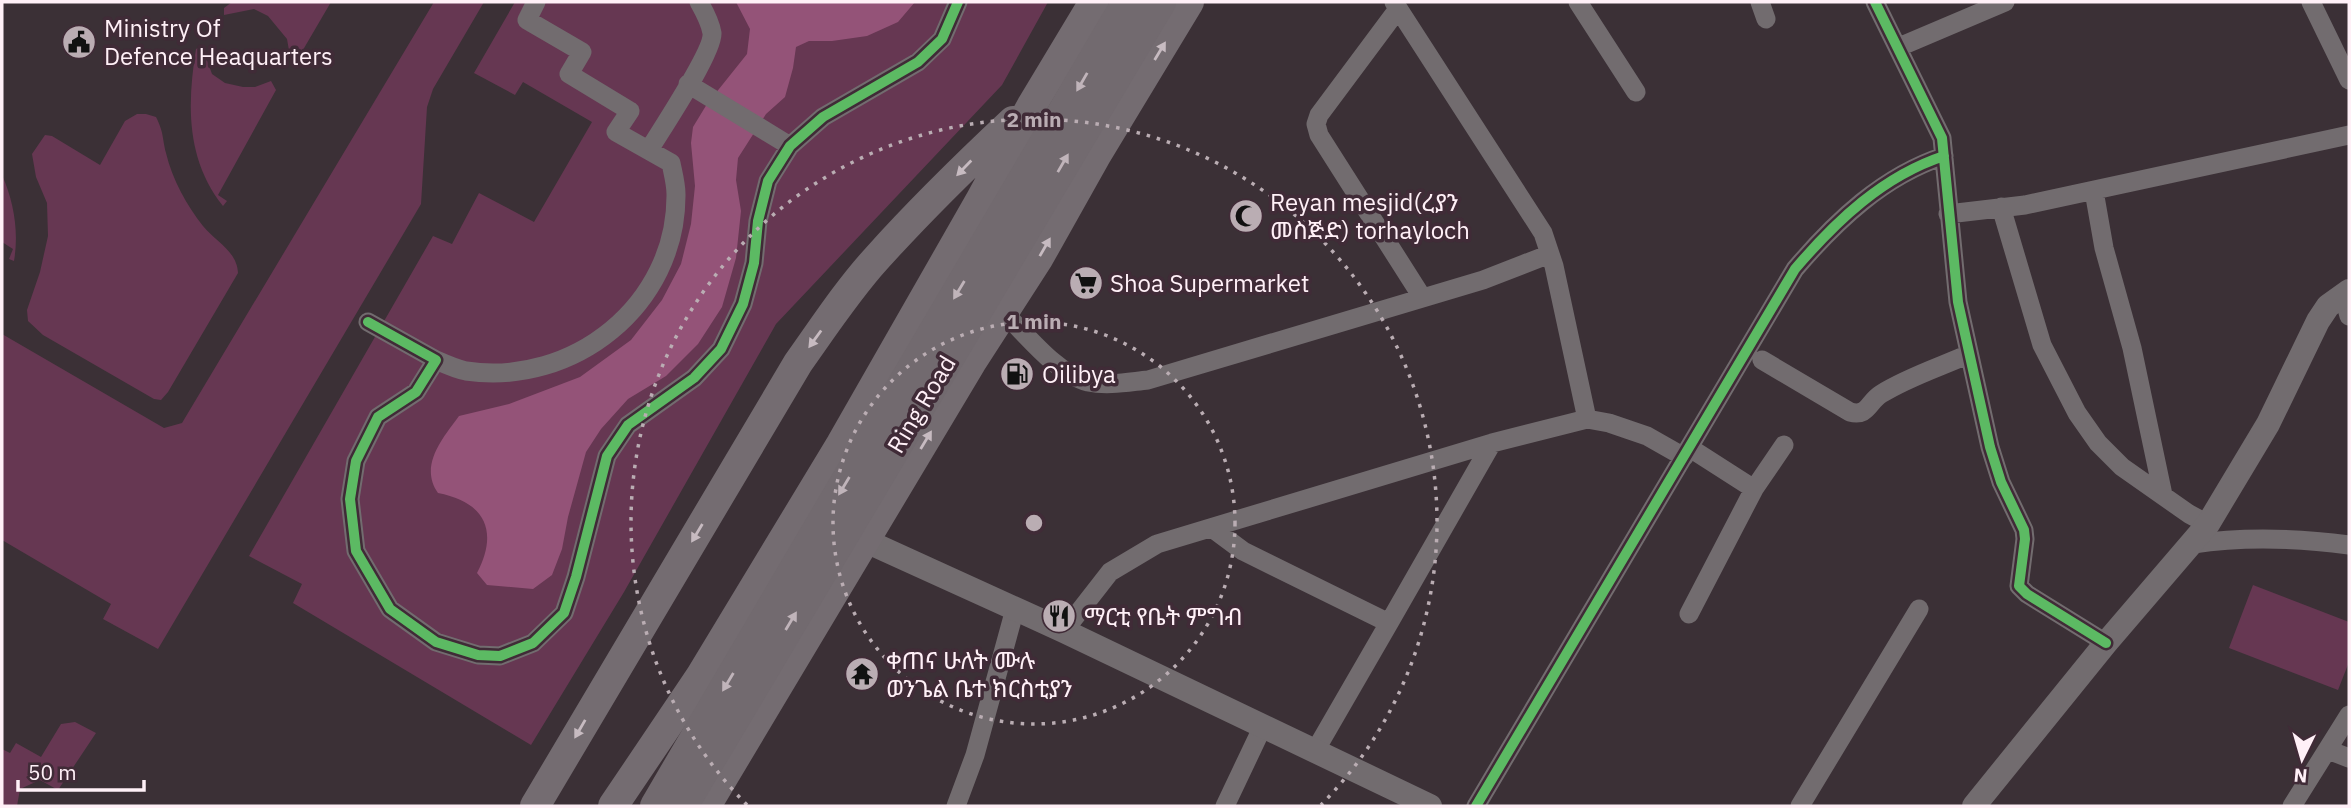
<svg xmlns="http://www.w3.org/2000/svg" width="2351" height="808" viewBox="0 0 2351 808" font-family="'IBM Plex Sans','Noto Sans Ethiopic',sans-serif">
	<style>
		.green { fill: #663752 }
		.water { fill: #945378 }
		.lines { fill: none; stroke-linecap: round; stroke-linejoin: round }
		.minor { stroke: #726c6f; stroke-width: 19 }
		.tertiary { stroke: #726c6f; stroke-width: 24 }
		.primary { stroke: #746c71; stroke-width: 30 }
		.trunk { stroke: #726a6f; stroke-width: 32 }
		.cycleway-casing { stroke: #402b37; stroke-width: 15 }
		.cycleway { stroke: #5cba63; stroke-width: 10 }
		.oneway { fill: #c7bbc1 }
		.oneway2 { fill: #c0b4ba }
		.ring { fill: none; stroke: #baadb3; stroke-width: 3.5; stroke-dasharray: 3.5 7 }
		.labels { text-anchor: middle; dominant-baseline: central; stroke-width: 7; stroke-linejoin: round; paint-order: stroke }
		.poi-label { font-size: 24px; fill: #fff0f7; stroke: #402b37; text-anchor: start }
		.street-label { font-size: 24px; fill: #fff0f7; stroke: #402b37 }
		.centre { fill: #baadb3; stroke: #402b37; stroke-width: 3.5 }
		.ring-label { font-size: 21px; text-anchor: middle; font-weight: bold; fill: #baadb3; stroke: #402b37; stroke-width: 7; stroke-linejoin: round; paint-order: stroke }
	</style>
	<rect width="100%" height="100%" fill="#3b3036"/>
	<path class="green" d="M232,2H331L300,55L290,56L287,39L268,16L254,9L224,15V8Z
		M434,2H484L433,89L427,107L421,204L158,649L103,619L111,604L2,540V334L164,428L182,423Z
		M515,2H1048L1002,85L776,324L624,592L531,745L293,603L302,584L249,556L433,236L452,244L479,193L534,222L592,122L523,82L515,95L474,73Z
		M202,46L212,74L225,83L243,87H255L271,81L276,90L218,195L227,201L223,206C186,159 187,105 196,49Z
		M137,114H146L156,117C164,133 162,137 166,153C172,179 187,206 203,226C216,242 237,251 238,273L168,392L161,400L154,399L43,335L28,321L27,310L40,272L48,236L47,203L36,177L32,154L45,135L52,136L100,165L125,121Z
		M2,175C14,202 19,232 14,261L9,259L13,249L2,242Z
		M2253,585L2349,622V662L2338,690L2229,648Z
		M75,722L96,733L58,790L40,780L20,789L17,806H2V749L10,753L16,743L41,757L61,724Z"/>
	<path class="water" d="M736,2H915L898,22L867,36L832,41H809L796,47L793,68L785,97L766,114L738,158L736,180L741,211L736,258L722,307L698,344L666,376L628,399L601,429L586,452L568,517L562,549L552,575L533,589L487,585L477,573C499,531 485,502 438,493C419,466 442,439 459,416L509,404L580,377L631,340L662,300L681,264L691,224L695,186L691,143L693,127L707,104L747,54L750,29Z"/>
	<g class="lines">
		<path class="minor" d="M1394,2L1543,233L1554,266L1587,419
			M1578,2L1636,92
			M1760,2L1766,19
			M1875,2L1942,138L1958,302L1990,447L2001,482L2024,530L2025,539L2019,586L2027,594L2106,643
			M2311,2L2349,80
			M1398,9L1319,115L1316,124L1319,135L1422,297
			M1899,47L2005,2
			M688,84L790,146
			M649,150C661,130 714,51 712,33C710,21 704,11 699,2
			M2094,191L2104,248L2132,348L2163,495
			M2001,207L2042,345L2077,413L2098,443L2122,467L2189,514L2208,524
			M1948,214L2025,205L2349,135
			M2343,294L2349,316
			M1004,313C1026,334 1058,375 1088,382C1108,386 1128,382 1148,380L1483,280L1550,254
			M368,322L436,360L416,392L378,417L356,461L350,499L356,551L390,609L436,642L478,655L500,656L533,643L564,613L576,577L607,456L628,425L694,378L721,349L743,304L754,263L758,221L768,181L790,146L823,117L918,62L942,39L958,2
			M436,360C445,364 456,369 466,371C573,387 677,305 676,194C676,184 673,173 671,163L616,132L630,111L569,74L582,52L527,20L536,2
			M1762,360L1850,412C1868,417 1868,402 1881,394C1908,377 1940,367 1969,354
			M1754,489L1784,445
			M1212,528L1243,551L1389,623L1492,443
			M2193,544C2246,536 2296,538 2349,545
			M1689,614L1754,489L1690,448
			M1064,631L1110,572L1157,544L1492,443L1587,419L1609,423L1647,436L1684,457
			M2328,750L2349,758
			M1315,751L1389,623
			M956,806L975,755L1015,609
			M1225,806L1263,726
			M1476,806L1795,269C1836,221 1883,176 1944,156
			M1800,806L1919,609
			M2292,806L2349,715"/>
		<path class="tertiary" d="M866,541L1064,631L1430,806
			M1974,806L2106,643L2208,524L2268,424L2318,321L2328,306L2349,291"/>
		<path class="primary" d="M535,806L798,363C823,328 847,291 876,259C919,211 966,165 1013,121
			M613,806L700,677L841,444L981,199L1032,105L1094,2
			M706,806L971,363L1038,259L1097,154L1189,2"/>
		<path class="trunk" d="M656,806L1128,2
			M682,806L1160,2"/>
		<g class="cycleway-casing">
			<path id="cycleway" d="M1875,2L1942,138L1958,302L1990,447L2001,482L2024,530L2025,539L2019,586L2027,594L2106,643
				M368,322L436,360L416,392L378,417L356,461L350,499L356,551L390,609L436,642L478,655L500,656L533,643L564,613L576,577L607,456L628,425L694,378L721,349L743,304L754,263L758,221L768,181L790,146L823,117L918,62L942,39L958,2
				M1476,806L1795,269C1836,221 1883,176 1944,156"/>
		</g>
		<use href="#cycleway" class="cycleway"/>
	</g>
	<defs><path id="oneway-solid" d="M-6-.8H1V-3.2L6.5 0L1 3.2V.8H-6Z" transform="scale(1.75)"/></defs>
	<g class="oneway">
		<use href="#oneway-solid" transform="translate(1160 51) rotate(-59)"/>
		<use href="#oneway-solid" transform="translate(964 168) rotate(134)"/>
		<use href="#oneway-solid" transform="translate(1045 247) rotate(-60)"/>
		<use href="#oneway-solid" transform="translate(815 339) rotate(126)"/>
		<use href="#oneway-solid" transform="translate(926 440) rotate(-59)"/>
		<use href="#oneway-solid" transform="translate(697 533) rotate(121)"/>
		<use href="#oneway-solid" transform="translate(580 729) rotate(120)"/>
	</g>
	<g class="oneway2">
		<use href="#oneway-solid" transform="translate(1082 82) rotate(120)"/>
		<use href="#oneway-solid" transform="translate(1063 163) rotate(-60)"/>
		<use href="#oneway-solid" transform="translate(959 290) rotate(121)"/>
		<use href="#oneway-solid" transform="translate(844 486) rotate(121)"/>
		<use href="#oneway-solid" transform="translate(791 621) rotate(-59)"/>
		<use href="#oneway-solid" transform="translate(728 682) rotate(121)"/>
	</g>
	<g class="ring">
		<circle cx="1034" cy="523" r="201"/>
		<path d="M747 805A403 403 0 1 1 1321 805"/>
	</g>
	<defs>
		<g id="civic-disc" transform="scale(1.75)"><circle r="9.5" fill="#baadb3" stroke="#402b37"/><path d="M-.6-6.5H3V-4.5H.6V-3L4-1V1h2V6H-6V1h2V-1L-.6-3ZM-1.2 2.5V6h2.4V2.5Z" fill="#111"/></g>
		<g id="mosque-disc" transform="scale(1.75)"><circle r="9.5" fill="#baadb3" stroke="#402b37"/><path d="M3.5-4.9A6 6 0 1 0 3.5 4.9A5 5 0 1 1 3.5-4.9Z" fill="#111"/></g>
		<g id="supermarket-disc" transform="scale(1.75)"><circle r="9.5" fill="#baadb3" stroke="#402b37"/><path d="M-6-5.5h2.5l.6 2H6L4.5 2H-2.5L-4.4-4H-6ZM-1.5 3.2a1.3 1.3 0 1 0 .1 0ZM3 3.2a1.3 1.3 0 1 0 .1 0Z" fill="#111"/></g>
		<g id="fuel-disc" transform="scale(1.75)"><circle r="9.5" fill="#baadb3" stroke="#402b37"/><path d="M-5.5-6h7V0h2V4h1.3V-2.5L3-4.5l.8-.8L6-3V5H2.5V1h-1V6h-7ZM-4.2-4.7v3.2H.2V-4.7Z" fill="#111"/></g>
		<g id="restaurant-disc" transform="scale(1.75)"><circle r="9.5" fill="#baadb3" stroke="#402b37"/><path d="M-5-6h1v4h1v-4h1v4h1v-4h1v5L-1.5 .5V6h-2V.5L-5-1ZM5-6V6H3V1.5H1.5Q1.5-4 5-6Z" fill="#111"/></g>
		<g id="temple-disc" transform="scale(1.75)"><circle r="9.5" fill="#baadb3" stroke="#402b37"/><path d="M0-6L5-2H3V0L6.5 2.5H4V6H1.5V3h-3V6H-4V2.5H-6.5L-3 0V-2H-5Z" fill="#111"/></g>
	</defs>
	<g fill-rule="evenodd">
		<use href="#civic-disc" x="79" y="42"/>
		<use href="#mosque-disc" x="1246" y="216"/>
		<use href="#supermarket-disc" x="1086" y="283"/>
		<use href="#fuel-disc" x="1017" y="374"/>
		<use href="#restaurant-disc" x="1059" y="616"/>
		<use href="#temple-disc" x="862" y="674"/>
	</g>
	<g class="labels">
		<g class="poi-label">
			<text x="104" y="28">Ministry Of<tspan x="104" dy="28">Defence Heaquarters</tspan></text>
			<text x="1270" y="202">Reyan mesjid(ረያን<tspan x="1270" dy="28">መስጅድ) torhayloch</tspan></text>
			<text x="1110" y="283">Shoa Supermarket</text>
			<text x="1042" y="374">Oilibya</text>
			<text x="1084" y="616">ማርቲ የቤት ምግብ</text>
			<text x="886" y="660">ቀጠና ሁለት ሙሉ<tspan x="886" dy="28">ወንጌል ቤተ ክርስቲያን</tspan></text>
		</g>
		<g class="street-label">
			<text transform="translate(921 404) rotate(-59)">Ring Road</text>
		</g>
	</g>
	<circle cx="1034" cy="523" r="10" class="centre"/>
	<g class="ring-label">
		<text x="1034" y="127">2 min</text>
		<text x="1034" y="329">1 min</text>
	</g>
	<rect width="2351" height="808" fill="none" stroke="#fff0f7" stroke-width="7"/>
	<g transform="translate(2302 759) rotate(185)" stroke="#402b37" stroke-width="5" paint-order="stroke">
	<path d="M0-5L12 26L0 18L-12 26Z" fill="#fff0f7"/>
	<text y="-10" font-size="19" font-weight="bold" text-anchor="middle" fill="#fff0f7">N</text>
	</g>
	<path d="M18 780v10h126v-10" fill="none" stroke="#fff0f7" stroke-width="3.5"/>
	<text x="28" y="780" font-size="21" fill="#fff0f7" stroke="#402b37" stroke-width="5" paint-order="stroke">50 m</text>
</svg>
